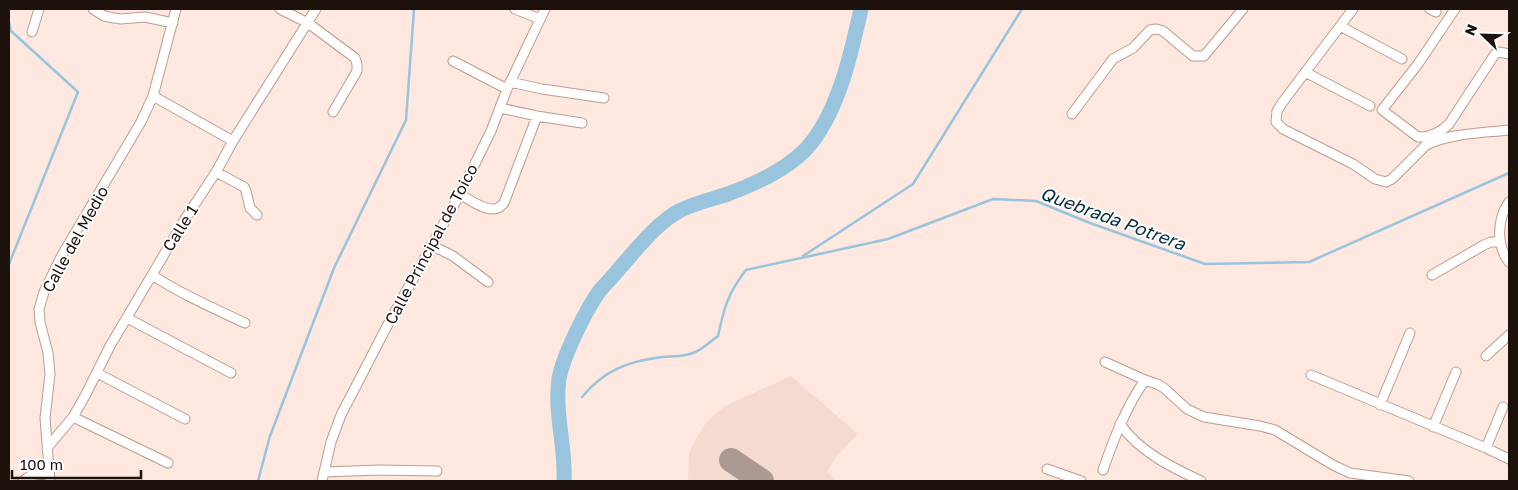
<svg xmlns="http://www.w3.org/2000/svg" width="1518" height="490" viewBox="0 0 1518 490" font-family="'Golos Text',sans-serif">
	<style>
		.built { fill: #f5dacf }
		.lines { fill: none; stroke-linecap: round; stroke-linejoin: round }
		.stream { stroke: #98c4de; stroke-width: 2.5 }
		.river { stroke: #98c4de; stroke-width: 15 }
		.taxiway { stroke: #ac9a92; stroke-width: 24 }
		.street-casing { stroke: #be9c8e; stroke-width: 11 }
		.street { stroke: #fff; stroke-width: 9 }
		.labels { text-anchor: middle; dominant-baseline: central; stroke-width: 4; stroke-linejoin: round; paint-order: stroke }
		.street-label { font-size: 16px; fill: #1d110c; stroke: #fff }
		.water-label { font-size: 18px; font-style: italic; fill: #072e41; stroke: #fff }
	</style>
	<rect width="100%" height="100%" fill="#fee8df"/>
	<path class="built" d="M791,376L858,434L836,457L827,472L836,481H688L689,453L698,435L708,420L725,406Z"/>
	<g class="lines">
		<path class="stream" d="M9,22L11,31L78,92L9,264
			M803,256L913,184L1022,9
			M582,397C604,370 629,361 662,357C672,356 684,357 693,353C702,350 711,341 718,336C724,308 728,293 746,270L888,239L993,199L1036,201L1090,223L1205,264L1309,262L1509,173
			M258,481L270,436L334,268L406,120L414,9"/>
		<path class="river" d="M564,481C566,447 554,413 559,379C563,356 585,312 598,293C604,285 612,278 618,270C636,250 657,222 681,210C696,203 712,199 728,194C755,184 786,170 806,149C838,114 851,54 861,9"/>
		<path class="taxiway" d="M731,460L762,481"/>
		<g class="street-casing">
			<path id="street" d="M93,9L104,16L114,18L121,19L145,17L173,23
				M280,9L308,23L355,58L357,64V71L333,112
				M515,9L540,19
				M1353,9L1282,103L1277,111L1276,122L1283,129L1353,164L1375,179L1386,182L1392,179L1426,145C1451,133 1482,133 1509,130
				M1430,9L1436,12
				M1455,9L1418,64L1382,110L1418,137C1429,138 1441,132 1449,124L1495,54L1499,52L1509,54
				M1340,26L1402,59
				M32,32L39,9
				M453,61L507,89
				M1305,72L1370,106
				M510,82L542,89L604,98
				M153,96L233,141
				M500,108L537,116L582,123
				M1072,114L1113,59L1133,48L1150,30L1156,29L1163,31L1193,56H1204L1243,9
				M216,172L244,187L246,191L250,208L257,215
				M460,194C468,199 487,213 498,208C500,207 502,205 504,203L537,116
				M1509,202C1497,219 1496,245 1509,262
				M431,245L453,256L488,282
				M152,275C181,294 213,308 245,323
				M1432,275L1484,245L1491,242H1500
				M127,318L231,373
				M1486,356L1509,335
				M1105,362L1145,380L1157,384L1164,388L1187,409L1204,417L1260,426L1275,430L1333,465L1350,473L1409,481
				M97,373L185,419
				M1311,375L1486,448L1509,459
				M1380,405L1410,333
				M73,417L168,463
				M1120,424C1140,452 1171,467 1201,481
				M1433,427L1456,372
				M47,448L73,417L85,396L110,346L185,219L216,172L233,141L316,9
				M1486,448L1503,407
				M1047,469L1081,481
				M1103,470C1114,438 1126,407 1145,380
				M324,472L379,470L437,471
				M23,481L30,476L49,473
				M50,481L45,418L50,374L48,353L40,322L39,309L44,292L62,255L141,122L153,96L176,9
				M322,481L331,442L341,415L386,328L460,194L491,131L507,89L545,9"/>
		</g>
		<use href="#street" class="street"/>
	</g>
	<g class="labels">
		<g class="street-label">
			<text transform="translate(180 228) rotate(-58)">Calle 1</text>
			<text transform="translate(75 239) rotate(-61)">Calle del Medio</text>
			<text transform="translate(431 244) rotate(-62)">Calle Principal de Toico</text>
		</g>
		<g class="water-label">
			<text transform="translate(1113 218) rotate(20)">Quebrada Potrera</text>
		</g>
	</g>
	<rect width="1518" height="490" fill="none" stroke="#1d110c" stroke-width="20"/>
	<g transform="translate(1483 35) rotate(293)" stroke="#ffffff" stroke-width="4" paint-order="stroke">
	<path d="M0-4L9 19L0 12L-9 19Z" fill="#1d110c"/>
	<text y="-8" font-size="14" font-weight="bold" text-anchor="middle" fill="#1d110c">N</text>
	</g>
	<path d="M12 470v8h129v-8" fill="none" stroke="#1d110c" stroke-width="2.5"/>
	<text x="20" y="470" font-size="15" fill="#1d110c" stroke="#ffffff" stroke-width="4" paint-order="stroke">100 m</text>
</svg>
